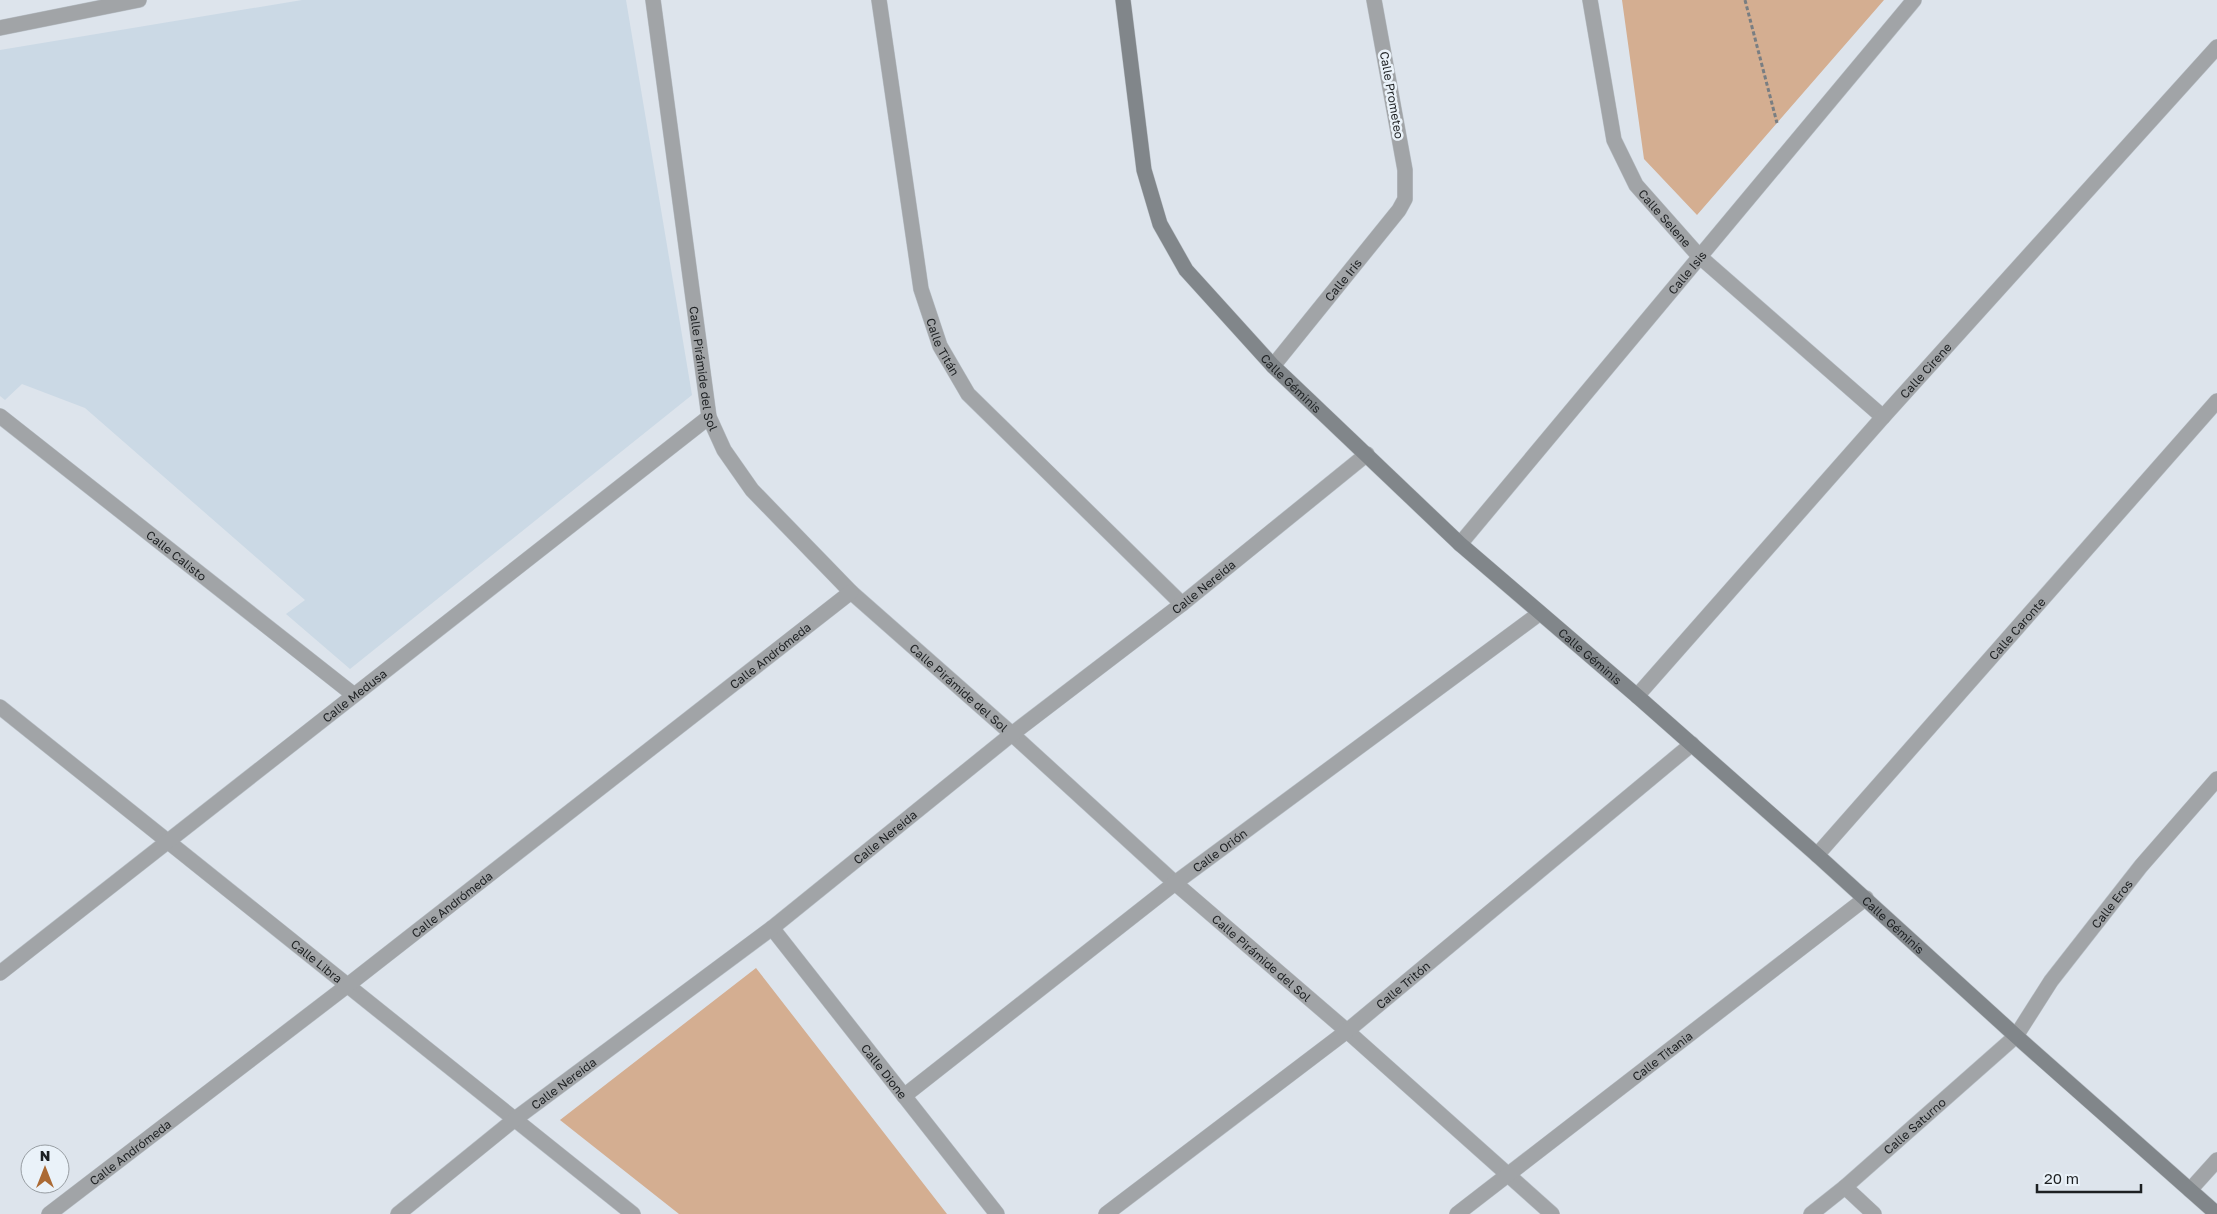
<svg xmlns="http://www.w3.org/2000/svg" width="2217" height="1214" viewBox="0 0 2217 1214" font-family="'Golos Text',sans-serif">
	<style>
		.built { fill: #cbd9e5 }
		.green { fill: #d4ae91 }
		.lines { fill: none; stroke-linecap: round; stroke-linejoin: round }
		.street-casing { stroke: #bac1c8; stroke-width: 16 }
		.secondary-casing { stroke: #bac1c8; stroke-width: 16 }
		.path { stroke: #797e82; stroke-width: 3; stroke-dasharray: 4 2.5; stroke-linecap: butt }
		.street { stroke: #a1a4a7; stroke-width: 15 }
		.secondary { stroke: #81868a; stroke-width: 15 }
		.labels { text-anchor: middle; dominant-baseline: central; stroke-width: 5; stroke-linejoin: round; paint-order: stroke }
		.street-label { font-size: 12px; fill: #1d2022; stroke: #eaf2f9 }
	</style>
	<rect width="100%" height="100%" fill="#dde4ec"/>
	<path class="built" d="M302,0H626L692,395L350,669L286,614L305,600L85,408L22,384L5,400L0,396V50Z"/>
	<path class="green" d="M1622,0H1884L1697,215L1644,159Z
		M756,968L947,1214H679L560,1120Z"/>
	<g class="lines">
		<g class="street-casing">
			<g id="street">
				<path id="s1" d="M653,0L709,417L724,450L752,490L851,592L1012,734L1175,883L1347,1031L1552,1214"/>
				<path id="s2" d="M879,0L921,289L940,346L968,394L1182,604"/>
				<path id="s3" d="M1590,0L1614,140L1636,185L1699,256L1883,417"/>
				<path d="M0,28L139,0"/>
				<path id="s4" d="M1273,366L1399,210L1405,199V170L1374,0"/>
				<path id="s5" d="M0,416L354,695"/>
				<path id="s6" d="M1460,544L1914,0"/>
				<path id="s7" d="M1637,696L1883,417L2217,47"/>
				<path id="s8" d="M0,707L633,1214"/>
				<path id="s9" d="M1817,855L2217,401"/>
				<path id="s10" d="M772,928L997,1214"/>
				<path id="s11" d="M0,973L709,417"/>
				<path id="s12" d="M904,1096L1175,883L1540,613"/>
				<path d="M1845,1187L1874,1214"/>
				<path d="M2190,1190L2217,1160"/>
				<path id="s13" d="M49,1214L348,985L851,592"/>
				<path id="s14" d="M398,1214L515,1119L772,928L1012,734L1182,604L1367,454"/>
				<path id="s15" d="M1106,1214L1347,1031L1692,744"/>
				<path id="s16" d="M1457,1214L1866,898"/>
				<path id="s17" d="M1811,1214L1845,1187L2016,1036L2051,981L2141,866L2217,779"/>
			</g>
		</g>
		<g class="secondary-casing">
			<g id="secondary">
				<path id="s18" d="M1123,0L1144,170L1160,224L1186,270L1273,366L1460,544L1637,696L1817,855L2016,1036L2217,1214"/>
			</g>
		</g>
		<path class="path" d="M1745,0L1777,123"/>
		<use href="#street" class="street"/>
		<use href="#secondary" class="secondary"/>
	</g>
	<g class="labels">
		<g class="street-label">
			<text transform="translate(1392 95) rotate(80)">Calle Prometeo</text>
			<text stroke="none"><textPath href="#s3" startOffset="236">Calle Selene</textPath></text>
			<text stroke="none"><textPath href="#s6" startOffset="354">Calle Isis</textPath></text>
			<text stroke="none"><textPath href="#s4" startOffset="111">Calle Iris</textPath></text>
			<text stroke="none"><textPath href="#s2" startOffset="354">Calle Titán</textPath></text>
			<text stroke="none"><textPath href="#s1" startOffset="372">Calle Pirámide del Sol</textPath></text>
			<text stroke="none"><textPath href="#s7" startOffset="435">Calle Cirene</textPath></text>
			<text stroke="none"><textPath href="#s18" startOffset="435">Calle Géminis</textPath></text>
			<text stroke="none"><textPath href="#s5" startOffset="225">Calle Calisto</textPath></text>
			<text stroke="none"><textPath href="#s14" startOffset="1021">Calle Nereida</textPath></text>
			<text stroke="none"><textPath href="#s9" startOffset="302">Calle Caronte</textPath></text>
			<text stroke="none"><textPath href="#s13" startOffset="912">Calle Andrómeda</textPath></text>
			<text stroke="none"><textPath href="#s18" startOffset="840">Calle Géminis</textPath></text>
			<text stroke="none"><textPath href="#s1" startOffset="792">Calle Pirámide del Sol</textPath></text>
			<text stroke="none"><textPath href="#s11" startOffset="450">Calle Medusa</textPath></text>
			<text stroke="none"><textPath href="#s14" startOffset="616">Calle Nereida</textPath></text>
			<text stroke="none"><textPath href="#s12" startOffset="400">Calle Orión</textPath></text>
			<text stroke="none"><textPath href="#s17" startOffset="435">Calle Eros</textPath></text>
			<text stroke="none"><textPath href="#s13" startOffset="508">Calle Andrómeda</textPath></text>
			<text stroke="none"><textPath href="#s18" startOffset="1245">Calle Géminis</textPath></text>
			<text stroke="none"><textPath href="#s1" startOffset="1198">Calle Pirámide del Sol</textPath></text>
			<text stroke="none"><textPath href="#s8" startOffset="406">Calle Libra</textPath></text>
			<text stroke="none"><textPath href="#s15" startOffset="375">Calle Tritón</textPath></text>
			<text stroke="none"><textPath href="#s16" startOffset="259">Calle Titania</textPath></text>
			<text stroke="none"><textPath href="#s10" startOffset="182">Calle Dione</textPath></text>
			<text stroke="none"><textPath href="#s14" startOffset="211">Calle Nereida</textPath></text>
			<text stroke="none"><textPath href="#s17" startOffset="136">Calle Saturno</textPath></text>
			<text stroke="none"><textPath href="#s13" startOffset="102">Calle Andrómeda</textPath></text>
		</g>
	</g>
	<g transform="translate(45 1169)"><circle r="24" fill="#eaf2f9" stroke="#989ea3"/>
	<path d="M0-4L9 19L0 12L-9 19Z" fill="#ab6a34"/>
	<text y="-8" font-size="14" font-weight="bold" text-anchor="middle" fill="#1d2022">N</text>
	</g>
	<path d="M2037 1184v8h104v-8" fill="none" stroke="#1d2022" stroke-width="2.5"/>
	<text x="2044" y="1184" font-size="15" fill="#1d2022" stroke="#eaf2f9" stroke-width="4" paint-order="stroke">20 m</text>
</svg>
